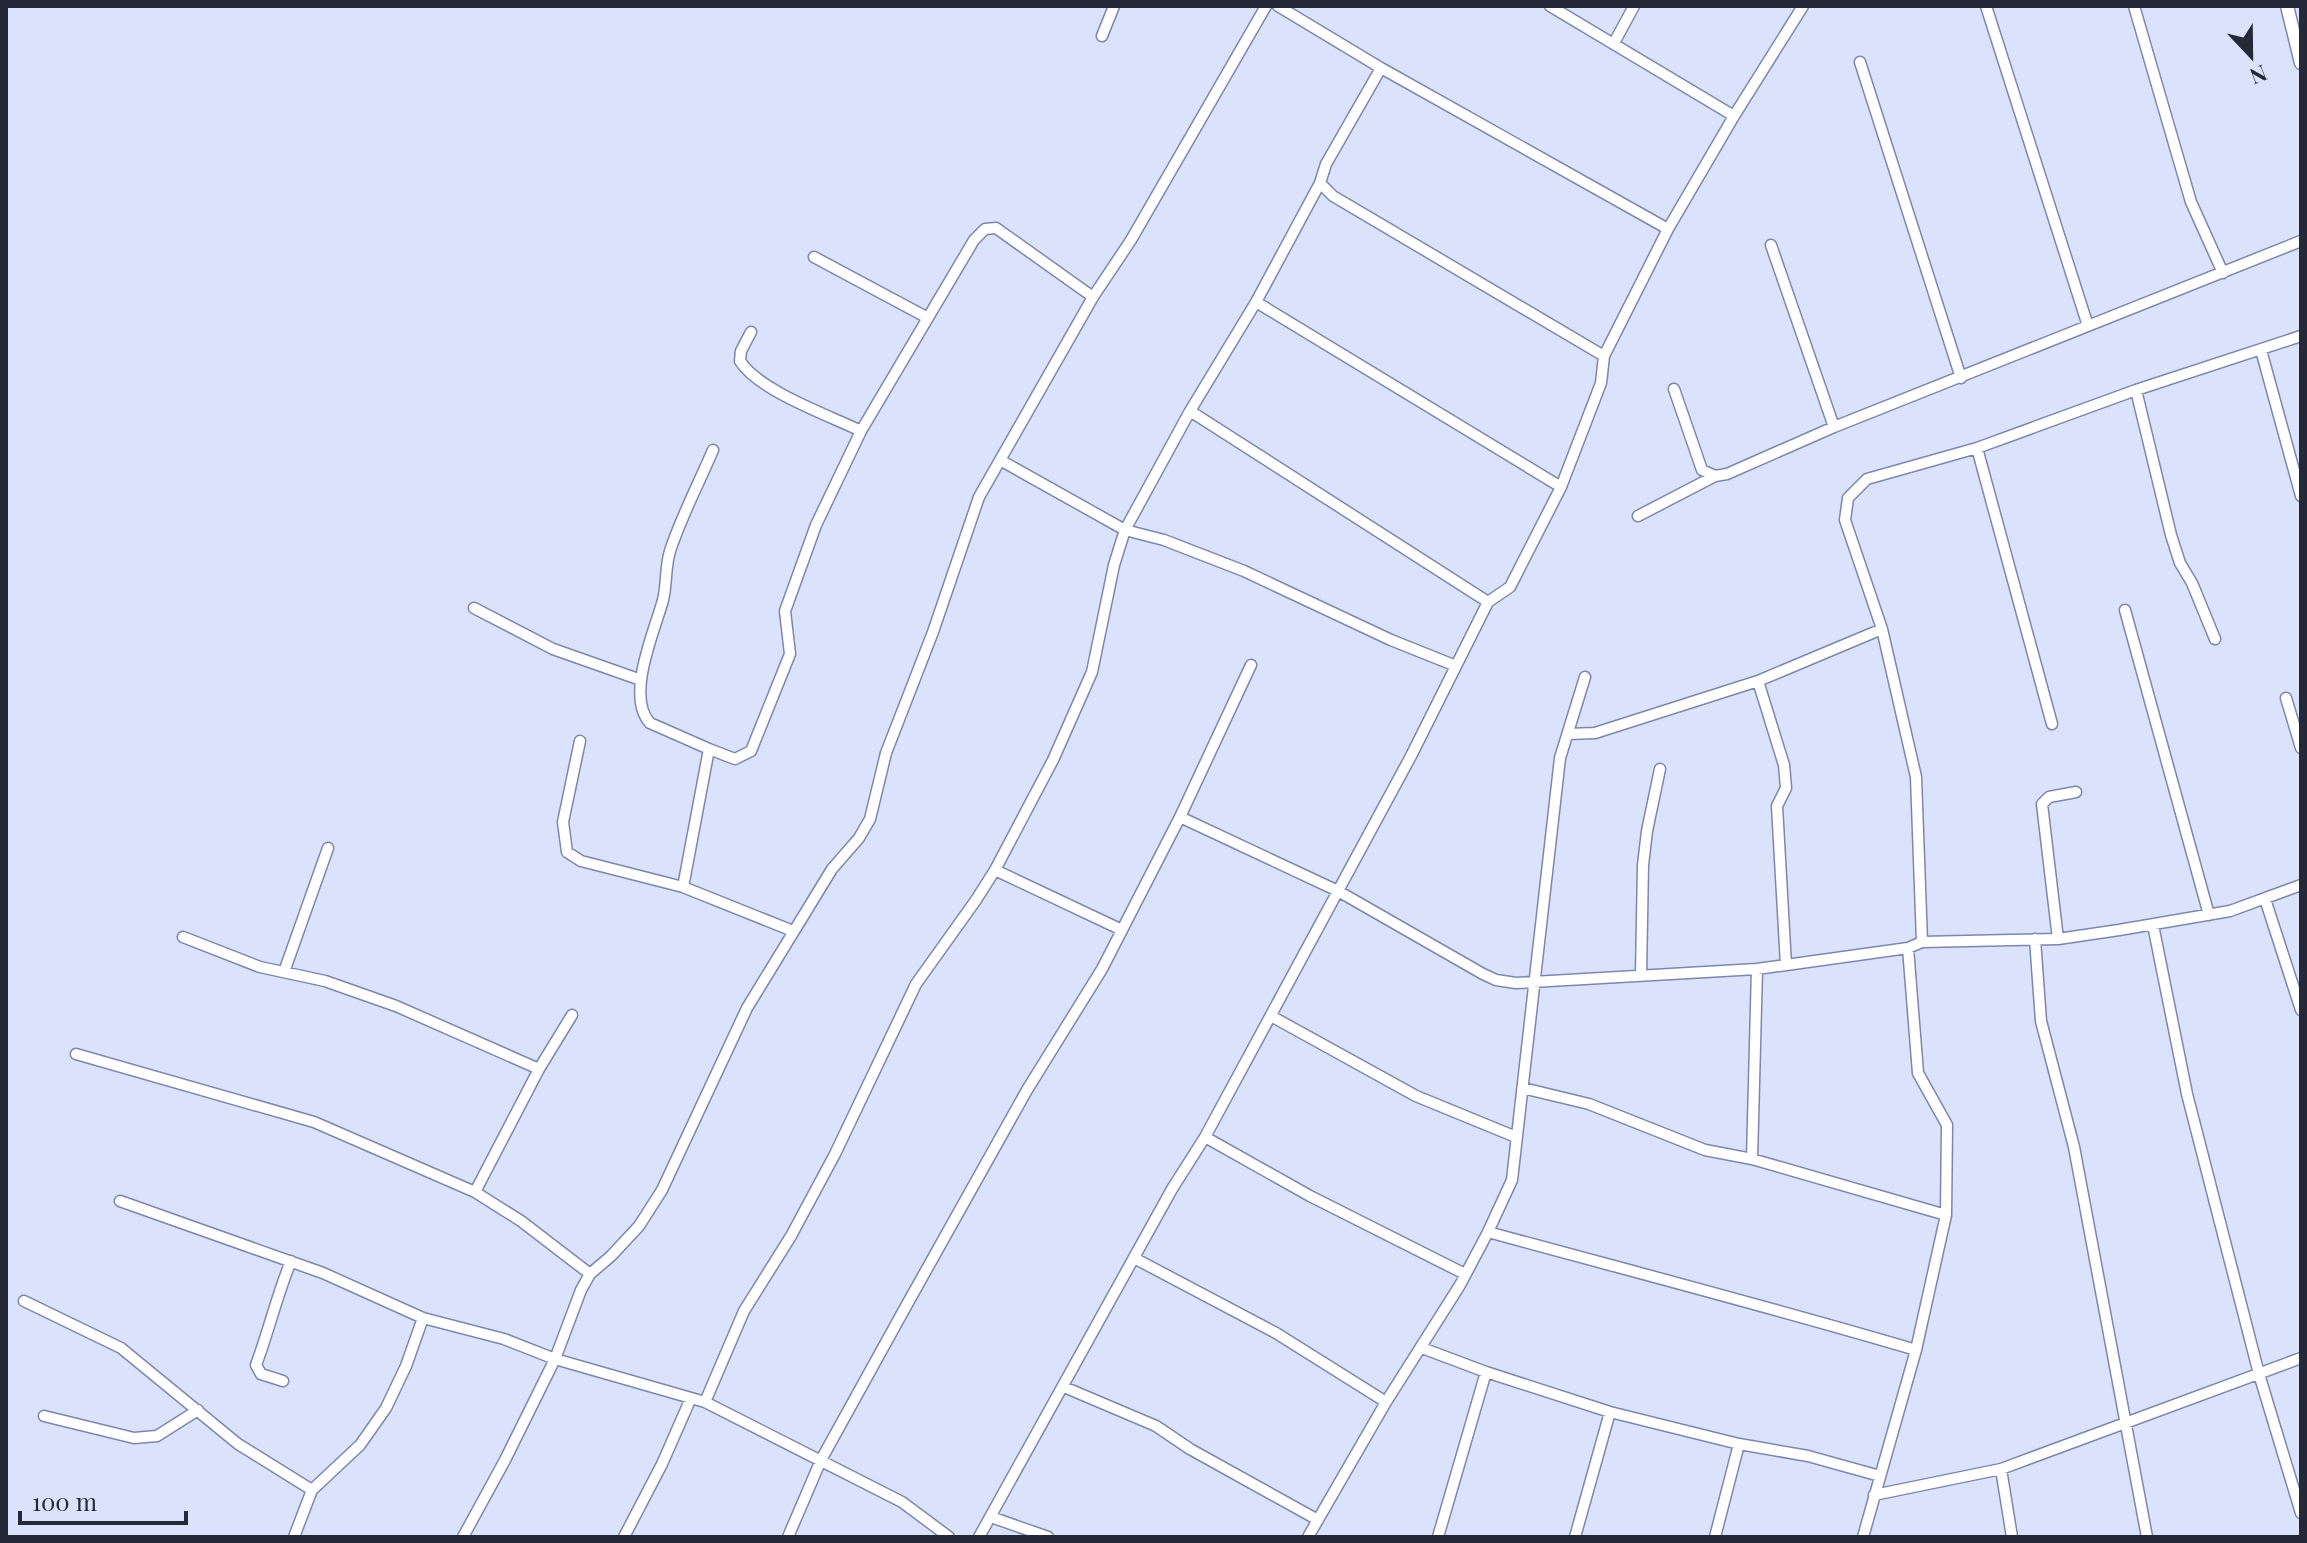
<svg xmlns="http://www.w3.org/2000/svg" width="2307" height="1543" viewBox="0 0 2307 1543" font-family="'Playfair Display',serif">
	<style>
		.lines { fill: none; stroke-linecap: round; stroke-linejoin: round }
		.minor-casing { stroke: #7c87ad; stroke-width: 13 }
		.tertiary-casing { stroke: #7c87ad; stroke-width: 15 }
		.minor { stroke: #fff; stroke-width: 10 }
		.tertiary { stroke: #fff; stroke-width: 12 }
	</style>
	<rect width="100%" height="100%" fill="#dbe3fc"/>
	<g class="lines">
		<g class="minor-casing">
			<path id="minor" d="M1278,6L1381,68L1668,229
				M1550,6L1734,116
				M1986,6L2088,326
				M2134,6L2191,202L2223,273
				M1102,36L1114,6
				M1614,43L1634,6
				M1860,62L1961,378
				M1381,68L1326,164L1320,183L1333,196L1604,356
				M1771,245L1834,427
				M814,257L928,318
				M1256,302L1561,487
				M751,332L741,351L740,361C759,391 828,415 861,431
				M2261,350L2301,496
				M1674,389L1702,470L1715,476
				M2136,390L2171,535L2180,563L2192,583L2215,639
				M1190,411L1488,602
				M1977,448L2052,724
				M1000,460L1125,530L1164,540L1244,571L1391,640L1456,666
				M1638,516L1715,476L1727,474L1834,427L2301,241
				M474,608L553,649L641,680
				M2125,610L2209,915
				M1758,681L1784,765L1786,788L1777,806L1786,965
				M2286,698L2301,748
				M1568,734L1595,733L1758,681L1882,629
				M580,741L563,822L567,852L581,861L683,887L793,931
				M709,749L650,723C625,696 655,630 663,600C667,584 665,567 670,551C681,517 699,483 713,450
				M1180,817L1338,891L1483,974L1496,980L1516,983L1757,969L1908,948L1922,942L2058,939L2119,930L2230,911L2301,885
				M995,870L1053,760L1092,672L1114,565L1125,530L1190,411L1256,302L1320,183
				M683,887L709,749L735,759L751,751L790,654L785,611L816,525L861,431L974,240L985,229L996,228L1093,297
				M2265,899L2301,1010
				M2153,925L2187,1094L2259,1374L2301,1513
				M183,937L260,967L325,981L396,1006L539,1069
				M2035,939L2041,1021L2074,1147L2147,1537
				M2058,939L2042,804L2049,797L2076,792
				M1922,942L1916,777L1882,629L1845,520L1848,498L1867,479L1977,448L2136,390L2301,336
				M284,972L328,848
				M1641,974L1643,865L1647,831L1660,769
				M1271,1016L1416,1096L1516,1137
				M76,1054L314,1122L475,1192L521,1221L590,1274
				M1523,1088L1589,1104L1705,1150L1752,1159L1946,1215
				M1205,1137L1310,1196L1465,1274
				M1752,1159L1757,969
				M475,1192L539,1069L572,1015
				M120,1201L323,1273L423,1318L504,1339L555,1359L705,1402L902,1502L949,1537
				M1488,1232C1631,1271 1774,1308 1916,1350
				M1134,1258L1276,1333L1386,1402
				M24,1301L121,1348L238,1444L312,1490
				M1422,1348L1486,1372L1610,1412L1739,1444L1808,1456L1880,1476
				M283,1381L261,1374L256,1365C269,1330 277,1295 291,1261
				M1064,1387L1156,1426L1190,1449L1318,1520
				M705,1402L744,1311L791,1236L835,1154L916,984L976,900L995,870L1122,930
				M44,1416L134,1438L157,1436L198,1410
				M2001,1469L2012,1537
				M1874,1495L2001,1469L2301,1358
				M991,1517L1048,1537
				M294,1537L312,1490L360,1445L386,1408L406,1366L423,1318
				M463,1537L505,1460L555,1359L581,1290L590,1274L611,1256L639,1226L662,1190L747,1008L832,869L859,838L870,819L886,753L933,632L979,497L1093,297L1131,240L1266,6
				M624,1537L662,1464L691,1398
				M788,1537L821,1460L905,1308L1027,1090L1102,969L1180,817L1251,665
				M979,1537L1172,1189L1205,1137L1411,756L1488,602L1510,587L1561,487L1601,383L1604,356L1668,229L1734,116L1803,6
				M1308,1537L1386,1402L1460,1285L1488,1232L1512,1180L1560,758L1585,677
				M1438,1537L1486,1372
				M1575,1537L1610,1412
				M1715,1537L1739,1444
				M1863,1537L1916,1350L1946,1215L1947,1125L1918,1073L1908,948"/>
		</g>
		<g class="tertiary-casing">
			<path id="tertiary" d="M2287,6L2301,63"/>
		</g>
		<use href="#minor" class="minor"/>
		<use href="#tertiary" class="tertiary"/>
	</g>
	<rect width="2307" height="1543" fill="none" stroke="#242938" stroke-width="16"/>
	<g transform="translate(2251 56) rotate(158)" stroke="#dbe3fc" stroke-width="6" paint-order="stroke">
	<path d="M0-6L14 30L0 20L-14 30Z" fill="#242938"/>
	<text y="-12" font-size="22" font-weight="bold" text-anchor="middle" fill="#242938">N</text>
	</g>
	<path d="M20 1511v12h166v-12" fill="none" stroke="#242938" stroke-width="4"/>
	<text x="32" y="1511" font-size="24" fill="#242938" stroke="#dbe3fc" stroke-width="6" paint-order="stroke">100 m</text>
</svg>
